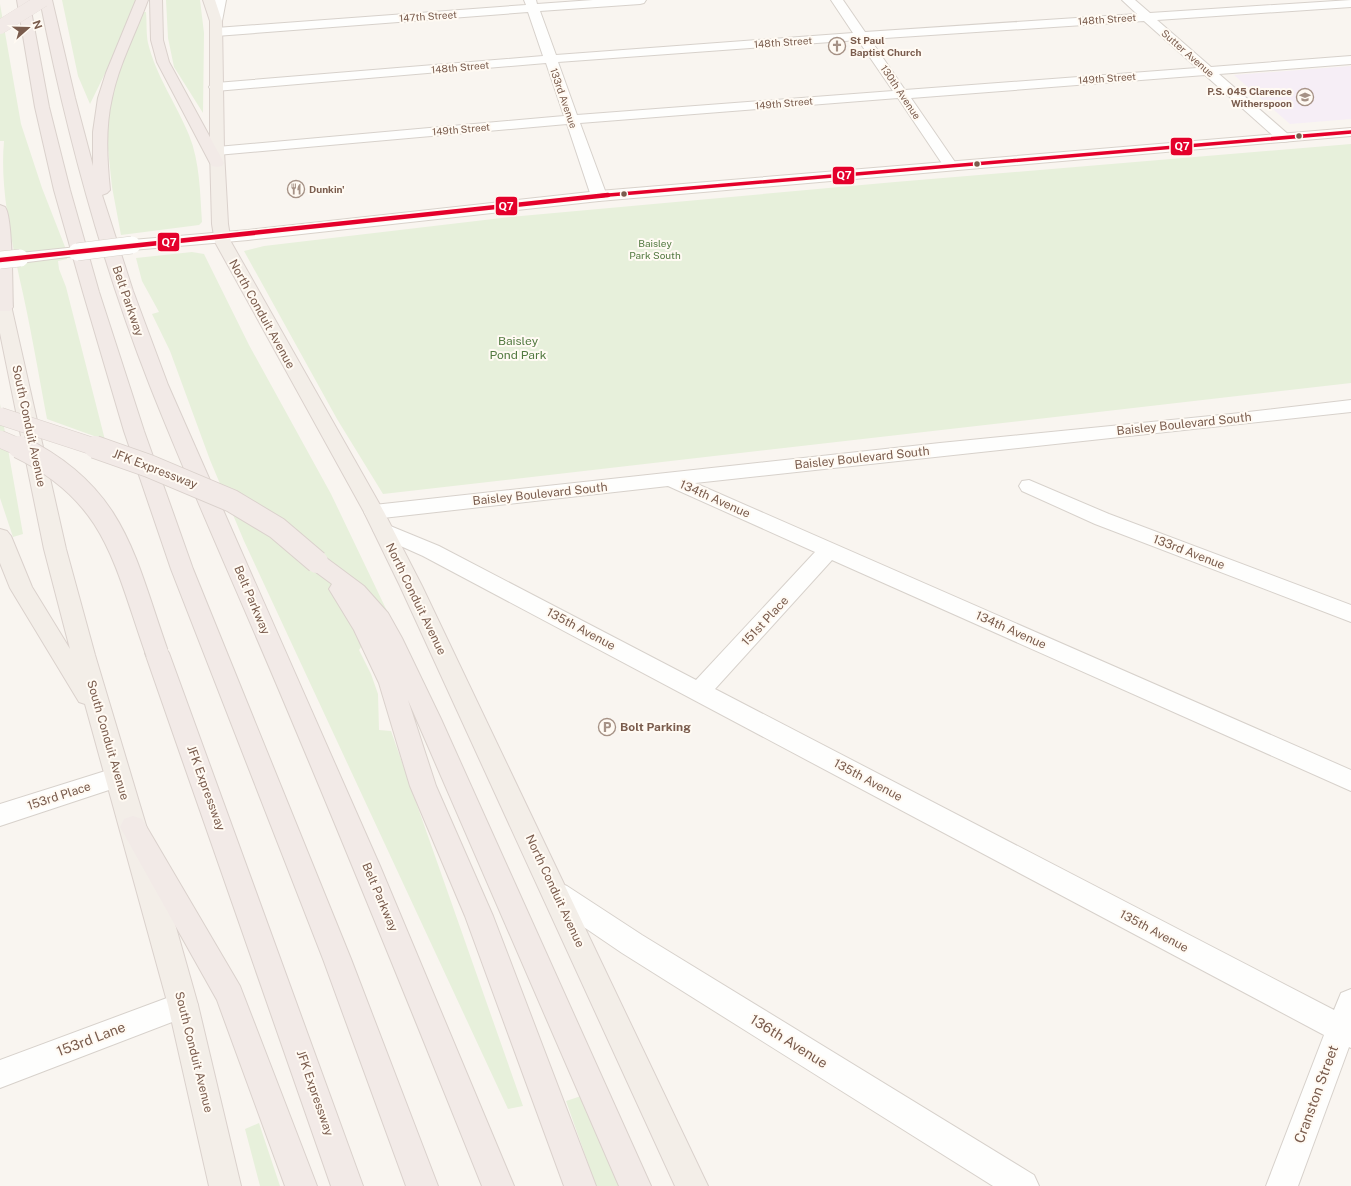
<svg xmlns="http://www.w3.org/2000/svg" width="1351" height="1186" viewBox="0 0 1351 1186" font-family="'Public Sans',sans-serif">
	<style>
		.education { fill: #f6eef6 }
		.green { fill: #e7f0db }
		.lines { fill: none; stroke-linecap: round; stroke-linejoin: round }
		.minor-casing { stroke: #d7d1cb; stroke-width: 2 }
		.secondary-casing { stroke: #d9d2cb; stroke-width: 2 }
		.primary-casing { stroke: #dad1cc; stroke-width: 2 }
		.motorway-casing { stroke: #dad1cc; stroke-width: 2 }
		.minor { fill: #fefefd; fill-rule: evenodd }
		.secondary { fill: #fefefd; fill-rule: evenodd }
		.primary { fill: #f3eee8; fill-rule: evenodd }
		.motorway { fill: #f2eae7; fill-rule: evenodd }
		.secondary-bridge-casing { stroke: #d9d2cb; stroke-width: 18; stroke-linecap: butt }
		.motorway-bridge-far2-casing { stroke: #dad1cc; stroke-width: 14; stroke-linecap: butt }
		.motorway-bridge-far1-casing { stroke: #dad1cc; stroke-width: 18; stroke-linecap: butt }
		.motorway-bridge-casing { stroke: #dad1cc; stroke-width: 24; stroke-linecap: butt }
		.secondary-bridge { stroke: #fefefd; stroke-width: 17 }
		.motorway-bridge-far2 { stroke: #f2eae7; stroke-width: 14 }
		.motorway-bridge-far1 { stroke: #f2eae7; stroke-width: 17 }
		.motorway-bridge { stroke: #f2eae7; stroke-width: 22 }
		.bus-1-far1-casing { stroke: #fffaf3; stroke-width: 5.5 }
		.bus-1-casing { stroke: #fffaf3; stroke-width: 7 }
		.bus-1-far1 { stroke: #e4002b; stroke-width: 3.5 }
		.bus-1 { stroke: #e4002b; stroke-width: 4.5 }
		.bus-dot { fill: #7a5c4d; stroke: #fffaf3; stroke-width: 1.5 }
		.labels { text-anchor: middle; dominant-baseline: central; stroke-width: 4; stroke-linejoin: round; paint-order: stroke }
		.far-street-label { font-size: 10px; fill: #7a5c4d; stroke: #fffaf3 }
		.far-poi-label { font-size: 10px; font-weight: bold; fill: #7a5c4d; stroke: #fffaf3; text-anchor: start }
		.far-park-label { font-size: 10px; fill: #537a41; stroke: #fffaf3 }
		.street-label { font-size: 12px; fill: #7a5c4d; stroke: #fffaf3 }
		.park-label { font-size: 12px; fill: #537a41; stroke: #fffaf3 }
		.poi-label { font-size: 12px; font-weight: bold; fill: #7a5c4d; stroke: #fffaf3; text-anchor: start }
		.near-street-label { font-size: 14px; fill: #7a5c4d; stroke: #fffaf3 }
		.line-badge { stroke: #fffaf3; stroke-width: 1.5 }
		.badge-label { font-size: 11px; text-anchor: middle; font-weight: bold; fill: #fff }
	</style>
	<rect width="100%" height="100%" fill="#f9f5f0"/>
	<path class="education" d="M1351,66V119L1290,124L1234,75Z"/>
	<path class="green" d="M62,0H139L138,6L90,104L78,76Z
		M166,0H200L204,33L203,113L174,67L168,38Z
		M0,4L21,124L42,188L67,252V259L58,261L59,269L66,287L105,440L47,419C38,371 30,323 19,276C10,232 0,186 4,141H0Z
		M143,12H146C147,22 146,33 148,43C156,76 176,103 189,135C200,162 200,193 202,222L199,225L121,235L112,187L107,139L111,96L117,76Z
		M1351,144V383L383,494L337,419L244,251L264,246L510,217L895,182Z
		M192,252L204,254L249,345L331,494L387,611L359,650L371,674L378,694L379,730L391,731L523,1106L508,1109L244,541L210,460L170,351L152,314L159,312L142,281L136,258Z
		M0,404L23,534L13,537L0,498Z
		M581,1096L622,1186H596L566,1101Z
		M259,1123L280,1186H260L245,1129Z"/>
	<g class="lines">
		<g class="minor-casing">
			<path id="minor" d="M214,0H226L222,21L220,24H212L210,21Z
				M524,0H536L537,4L593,0H646L644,3L640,4L540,11L556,55L853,33L831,0H843L865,32L1137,14L1122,0H1135L1150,13L1351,0V7L1157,20L1211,67L1351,56V64L1219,74L1289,135L1291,138L1289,141L1284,142L1279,141L1205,75L911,98L957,165L955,168L950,169L945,168L898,98L580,123L607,196L604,199L599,201L594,199L591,196L567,124L217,155L212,154L210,151L212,148L217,147L564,116L546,63L216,91L211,90L209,87L211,84L216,83L543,56L528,12L216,36L212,35L210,32L212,29L216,28L526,5ZM1144,21L1197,68L905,90L870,39ZM858,40L893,91L577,115L558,62Z
				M1351,400V412L695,483L1351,770V791L832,560L715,689L1334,1010L1341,993L1351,989V1048L1349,1047L1298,1186H1266L1324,1035L423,556L376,535L373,530L376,525L383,523L439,546L696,680L815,552L668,486L374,519L367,517L364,512L367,507L374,505L940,443L1231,414Z
				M1029,480L1109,514L1351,605V622L1095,524L1022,491L1019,486L1022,481Z
				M118,767L127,770L131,777L127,784L0,826V804Z
				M557,882L567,886L642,935L1034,1175L1039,1186H993L622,953L547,902L543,894L547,886Z
				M183,992L193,996L198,1005L193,1014L0,1088V1060Z"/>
		</g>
		<g class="secondary-casing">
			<path id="secondary" d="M1351,128V136L599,201L248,240L132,250L126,248L124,245L126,242L132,240L248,230L599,191Z
				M77,247L83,249L85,252L83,255L20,263L14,261L12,258L14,255L20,253Z"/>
		</g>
		<g class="primary-casing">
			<path id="primary" d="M203,0H215L222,21L224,151L228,224L231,242L384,512L422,586L708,1186H675L400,586L364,512L215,242L212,224L210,151V21Z
				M0,287L6,288L8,292L66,549L95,655L166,892L198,1005L241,1186H209L168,1005L85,704L79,702L10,588L0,563V529L7,531L11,536L32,587L70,649L44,549L0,333Z"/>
		</g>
		<g class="motorway-casing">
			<path id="motorway" d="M17,0H29L49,107L70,190L99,292L144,431L193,569L351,959L438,1186H406L323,959L171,569L124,431L83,292L54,190L35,107Z
				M40,0H52L75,98L93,166V132L98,98L106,73L136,0H148C136,33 119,64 112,98C105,128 107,159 110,190L107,193L102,195L133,291L168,385L380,866L514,1186H482C417,1024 352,863 284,702C240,597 192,492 150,386C101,261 66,131 40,0Z
				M150,0H162L163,40L169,62L224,163L222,166L217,167L212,166L210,163L157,62L151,40Z
				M0,205L5,207C13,217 12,290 13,307L10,311H0Z
				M317,555L325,557L364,586L388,613L402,638L441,719L651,1186H619L408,700L436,786L493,916L596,1186H564L465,916L410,786L379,683L354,630L329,589L332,584L309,567L306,562L309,557Z
				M157,645L165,647L169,653L363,1186H331L145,653L149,647Z
				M133,816L142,819L240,986L317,1186H285L217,1000L120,827L124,819Z"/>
		</g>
		<use href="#minor" class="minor"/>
		<use href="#secondary" class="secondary"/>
		<use href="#primary" class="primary"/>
		<use href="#motorway" class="motorway"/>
		<g class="secondary-bridge-casing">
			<path id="secondary-bridge" d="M77,252L132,245
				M0,260L20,258"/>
		</g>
		<g class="motorway-bridge-far2-casing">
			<path id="motorway-bridge-far2" d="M0,27L43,0"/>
		</g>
		<g class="motorway-bridge-far1-casing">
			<path id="motorway-bridge-far1" d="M0,416L98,448
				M0,439L21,448"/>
		</g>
		<g class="motorway-bridge-casing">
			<path id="motorway-bridge" d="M19,447C116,494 124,560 157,653
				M95,447L149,466L232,501L277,528L317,562"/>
		</g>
		<use href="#secondary-bridge" class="secondary-bridge"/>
		<use href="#motorway-bridge-far2" class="motorway-bridge-far2"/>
		<use href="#motorway-bridge-far1" class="motorway-bridge-far1"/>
		<use href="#motorway-bridge" class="motorway-bridge"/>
		<g class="bus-1-far1-casing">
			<path id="bus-1-far1" d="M597,196L1351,132"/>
		</g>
		<g class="bus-1-casing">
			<path id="bus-1" d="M0,260L608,195"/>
		</g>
		<use href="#bus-1-far1" class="bus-1-far1"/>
		<use href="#bus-1" class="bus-1"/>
	</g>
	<defs>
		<g id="church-ring" transform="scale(0.9)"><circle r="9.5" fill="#fffaf3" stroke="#a69286" stroke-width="1.5"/><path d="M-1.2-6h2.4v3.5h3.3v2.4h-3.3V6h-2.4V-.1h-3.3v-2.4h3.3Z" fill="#a69286"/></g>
		<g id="school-ring" transform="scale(0.9)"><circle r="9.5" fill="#fffaf3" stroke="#a69286" stroke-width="1.5"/><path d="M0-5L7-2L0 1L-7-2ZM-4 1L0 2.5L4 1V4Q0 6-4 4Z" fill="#a69286"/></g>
		<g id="restaurant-ring" transform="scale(0.9)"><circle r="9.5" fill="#fffaf3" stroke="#a69286" stroke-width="1.5"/><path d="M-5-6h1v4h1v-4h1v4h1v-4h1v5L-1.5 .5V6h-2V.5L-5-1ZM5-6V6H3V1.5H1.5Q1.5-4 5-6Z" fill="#a69286"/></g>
		<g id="parking-ring" transform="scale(0.9)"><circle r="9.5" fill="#fffaf3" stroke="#a69286" stroke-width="1.5"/><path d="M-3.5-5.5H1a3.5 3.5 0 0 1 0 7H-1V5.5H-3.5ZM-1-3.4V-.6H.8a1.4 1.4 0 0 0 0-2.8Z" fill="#a69286"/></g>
	</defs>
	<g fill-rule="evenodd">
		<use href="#church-ring" x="837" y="46"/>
		<use href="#school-ring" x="1305" y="97"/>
		<use href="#restaurant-ring" x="296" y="189"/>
		<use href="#parking-ring" x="607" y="727"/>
	</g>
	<g class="bus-dot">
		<circle cx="1299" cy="136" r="3.5"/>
		<circle cx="977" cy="164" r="3.5"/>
		<circle cx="624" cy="194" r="3.5"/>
	</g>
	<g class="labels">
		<g class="far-street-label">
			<text transform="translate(428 16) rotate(-4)">147th Street</text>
			<text transform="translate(1107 19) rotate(-4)">148th Street</text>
			<text transform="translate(783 42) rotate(-4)">148th Street</text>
			<text transform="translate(1188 53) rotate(41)">Sutter Avenue</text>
			<text transform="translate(460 67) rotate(-5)">148th Street</text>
			<text transform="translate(1107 78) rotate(-4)">149th Street</text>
			<text transform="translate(901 92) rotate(56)">130th Avenue</text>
			<text transform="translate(564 98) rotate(71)">133rd Avenue</text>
			<text transform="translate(784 103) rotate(-5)">149th Street</text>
			<text transform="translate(461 129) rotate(-5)">149th Street</text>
		</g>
		<g class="far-poi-label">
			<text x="850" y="40">St Paul<tspan x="850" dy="12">Baptist Church</tspan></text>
			<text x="1292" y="91" text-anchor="end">P.S. 045 Clarence<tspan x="1292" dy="12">Witherspoon</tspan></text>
			<text x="309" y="189">Dunkin'</text>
		</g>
		<g class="far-park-label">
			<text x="655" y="243">Baisley<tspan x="655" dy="12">Park South</tspan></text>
		</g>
		<g class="street-label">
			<text transform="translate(128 301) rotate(71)">Belt Parkway</text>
			<text transform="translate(262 314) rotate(61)">North Conduit Avenue</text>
			<text transform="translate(1184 424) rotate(-6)">Baisley Boulevard South</text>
			<text transform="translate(29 426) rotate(78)">South Conduit Avenue</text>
			<text transform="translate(862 458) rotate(-6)">Baisley Boulevard South</text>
			<text transform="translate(155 469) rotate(21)">JFK Expressway</text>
			<text transform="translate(540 494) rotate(-6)">Baisley Boulevard South</text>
			<text transform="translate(715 499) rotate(24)">134th Avenue</text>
			<text transform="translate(1189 552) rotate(21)">133rd Avenue</text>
			<text transform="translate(416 599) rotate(64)">North Conduit Avenue</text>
			<text transform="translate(252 600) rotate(67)">Belt Parkway</text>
			<text transform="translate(765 621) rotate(-47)">151st Place</text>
			<text transform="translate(581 629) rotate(28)">135th Avenue</text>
			<text transform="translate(1011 630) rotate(24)">134th Avenue</text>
			<text transform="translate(108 740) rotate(74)">South Conduit Avenue</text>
			<text transform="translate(868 780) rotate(28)">135th Avenue</text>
			<text transform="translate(206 788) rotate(70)">JFK Expressway</text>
			<text transform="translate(59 796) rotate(-18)">153rd Place</text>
			<text transform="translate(555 891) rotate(65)">North Conduit Avenue</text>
			<text transform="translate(380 897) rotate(67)">Belt Parkway</text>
			<text transform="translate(1154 931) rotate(28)">135th Avenue</text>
			<text transform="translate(194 1052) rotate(76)">South Conduit Avenue</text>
			<text transform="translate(315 1093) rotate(71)">JFK Expressway</text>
		</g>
		<g class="park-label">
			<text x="518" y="341">Baisley<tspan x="518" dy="14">Pond Park</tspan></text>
		</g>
		<g class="poi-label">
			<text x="620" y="727">Bolt Parking</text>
		</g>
		<g class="near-street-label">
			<text transform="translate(91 1039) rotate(-21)">153rd Lane</text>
			<text transform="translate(789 1041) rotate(32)">136th Avenue</text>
			<text transform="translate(1316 1094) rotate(-70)">Cranston Street</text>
		</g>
	</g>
	<g class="line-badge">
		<rect x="1170" y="137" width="23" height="19" rx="4" fill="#e4002b"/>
		<rect x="832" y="166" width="23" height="19" rx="4" fill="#e4002b"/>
		<rect x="495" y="196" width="23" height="20" rx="4" fill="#e4002b"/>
		<rect x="157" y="232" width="23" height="20" rx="4" fill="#e4002b"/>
	</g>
	<g class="badge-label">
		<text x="1182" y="150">Q7</text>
		<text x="844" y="179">Q7</text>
		<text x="506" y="210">Q7</text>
		<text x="169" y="246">Q7</text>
	</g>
	<g transform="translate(28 28) rotate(70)" stroke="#fffaf3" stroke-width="3" paint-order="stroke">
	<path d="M0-3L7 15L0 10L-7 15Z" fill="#7a5c4d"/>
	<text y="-6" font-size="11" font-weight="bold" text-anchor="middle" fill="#7a5c4d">N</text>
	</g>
</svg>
